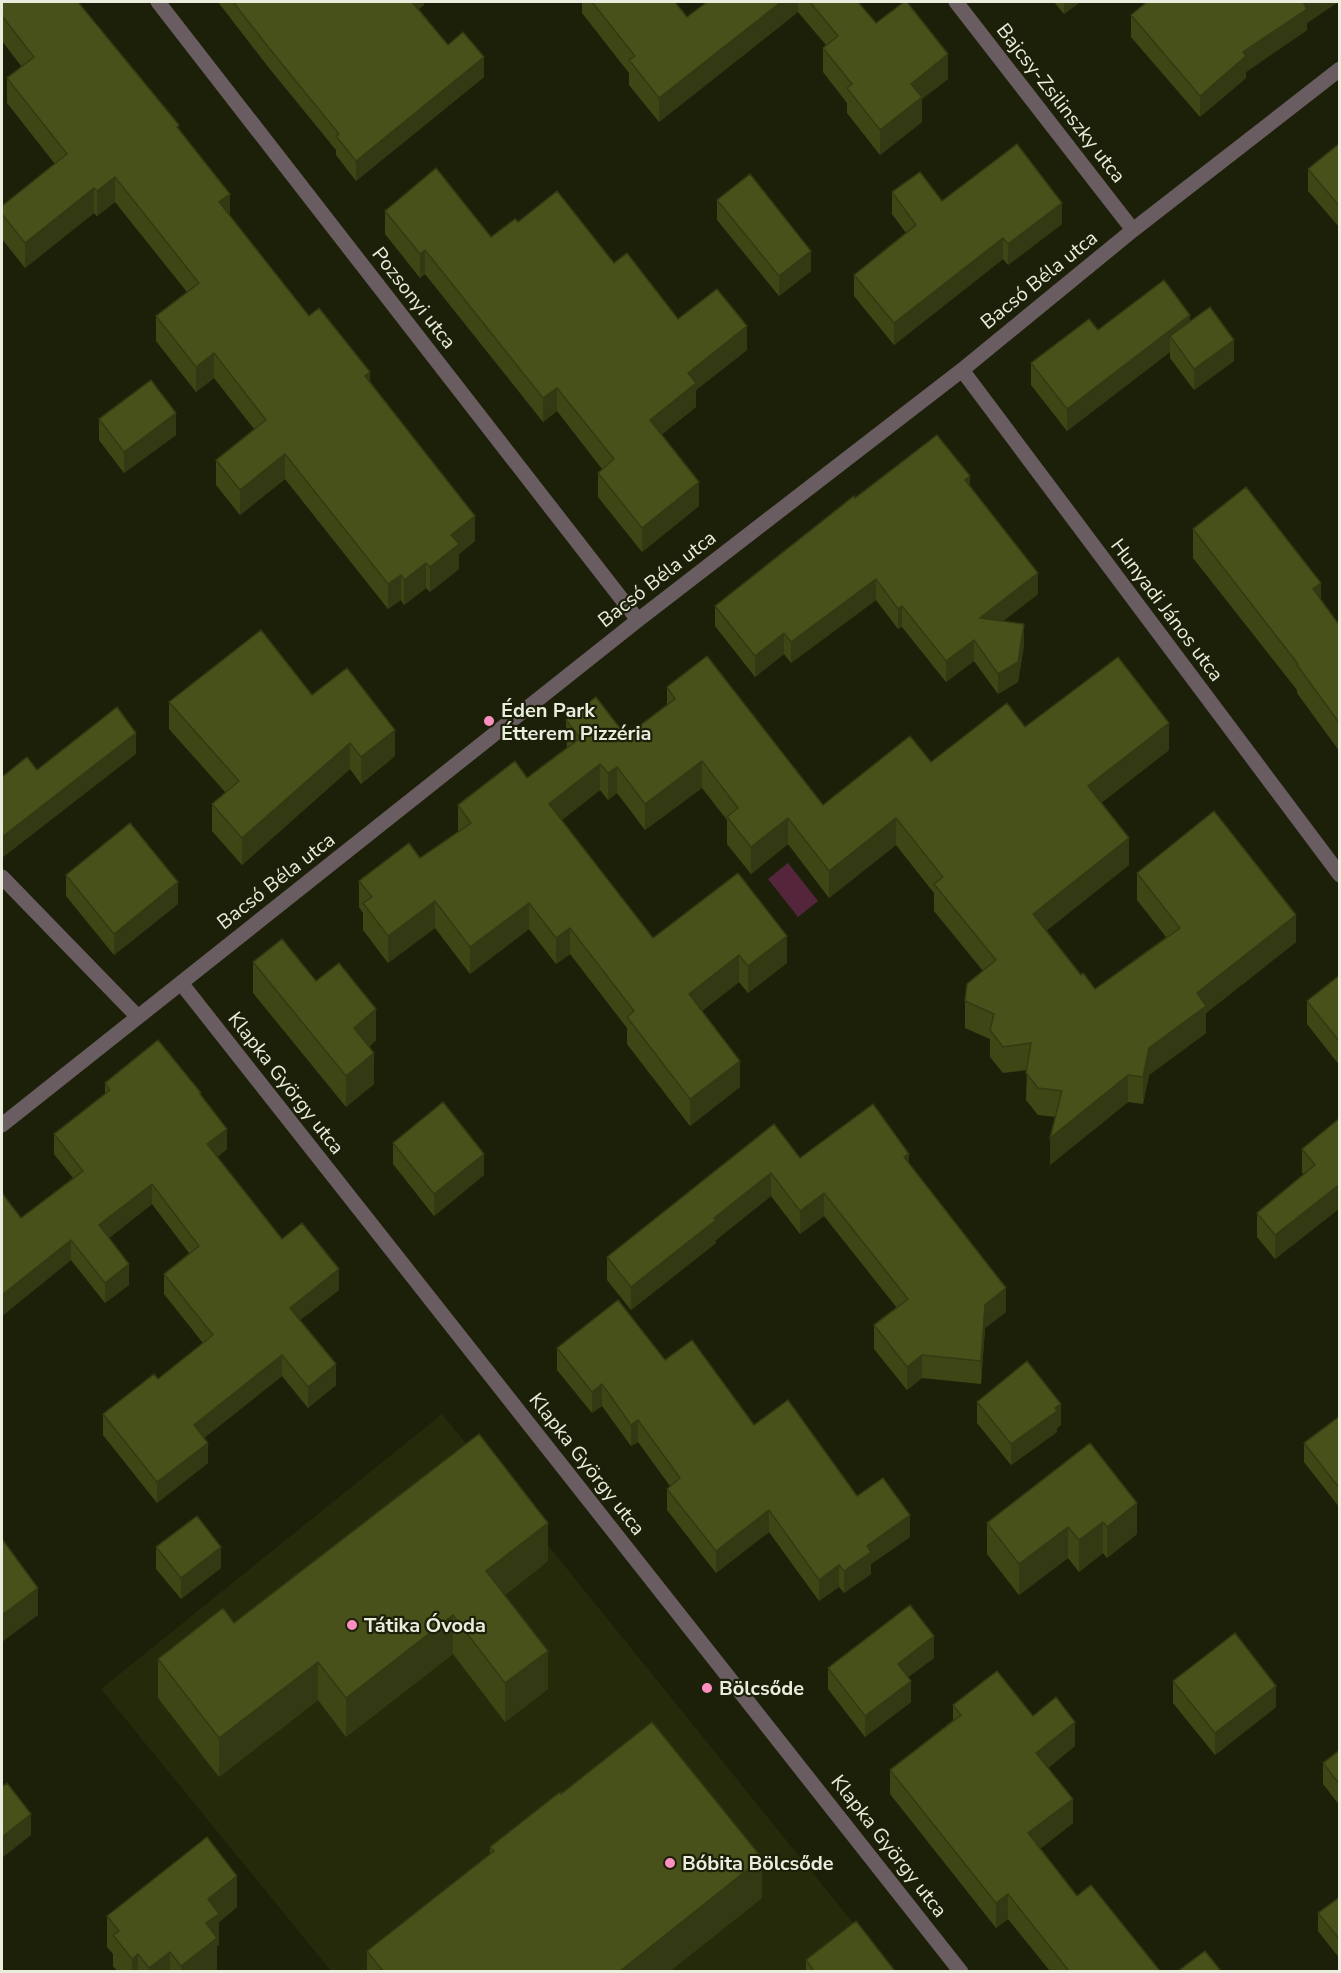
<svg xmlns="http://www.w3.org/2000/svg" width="1341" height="1973" viewBox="0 0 1341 1973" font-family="'Nunito Sans',sans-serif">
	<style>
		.built { fill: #252a0b }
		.water { fill: #55253c }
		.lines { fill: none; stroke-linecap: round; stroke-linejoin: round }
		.minor { stroke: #6a5d62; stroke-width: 15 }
		.wall { fill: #3f4616 }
		.shaded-wall { fill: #333912 }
		.building { fill: #49511a; stroke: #333912; stroke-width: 1.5 }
		.poi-dot { fill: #fd8ec0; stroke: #1d2009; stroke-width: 2 }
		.labels { text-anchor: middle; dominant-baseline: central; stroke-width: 4.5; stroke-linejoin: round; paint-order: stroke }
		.street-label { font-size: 20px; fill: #eaedde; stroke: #1d2009 }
		.poi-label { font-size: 20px; font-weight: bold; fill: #eaedde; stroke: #1d2009; text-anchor: start }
	</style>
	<rect width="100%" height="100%" fill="#1d2009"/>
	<path class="built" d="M442,1414L870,1944L834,1971H331L101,1689Z"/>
	<path class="water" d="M788,863L818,901L798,917L768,879Z"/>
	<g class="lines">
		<path class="minor" d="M158,2L638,620
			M956,2L1133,230
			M962,370L1340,875
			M2,877L138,1017
			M181,983L961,1972
			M2,1125L638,620L962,370L1133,230L1340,69"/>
	</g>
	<path class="wall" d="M2,2L179,128L230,216L309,316L370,381L475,541L459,554V569L430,592L426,588L404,605L401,600L388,609L285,479L240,515L216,485V460L254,429L214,378L196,392L156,341V316L187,292L115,202L97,216L94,213L25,268L2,239V206L55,164L7,103V78L22,67L2,41Z
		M218,2H424V5L419,9L448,45L484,77L356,181L336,155V150L269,68Z
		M582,2H675L687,17L707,2H858L876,23L948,79L922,99V122L880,155L847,113V103L823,72V48L826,45L798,12L659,122L629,85V73L582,13Z
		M1054,2H1080L1064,14Z
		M1147,2H1338L1307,23V30L1246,72V78L1200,117L1131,37V15Z
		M1340,143V228L1308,191V169Z
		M892,192L942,201L1062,224L1008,265L1003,259L894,345L854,296V275L906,233L892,214Z
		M717,200L811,271L779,296L717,220Z
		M385,211L491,237L518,222L614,263L678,319L747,350L696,390V407L661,435L699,506L642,552L598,497V473L602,469L557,411L543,422L425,274L420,278L385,234Z
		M1190,321L1234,361L1194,390L1170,358V352L1067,431L1031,385V363L1098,330Z
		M99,419L176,435L124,473L99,440Z
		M970,486L1038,594L1003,621L1024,645L1018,682L998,694L974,661L946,682L902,627L898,629L876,600L791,663L784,654L755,677L715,626V606L855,498Z
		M1193,529L1321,600L1340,626V752L1297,693V690L1193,558Z
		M667,687L823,805L931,762L1025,727L1169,750L1101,803L1129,865L1046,931L1081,975L1095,989L1166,937L1137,900V873L1296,942L1206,1013V1033L1149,1075L1143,1104L1128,1102L1050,1165L1056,1117L1038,1115L1026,1100L1027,1070L1003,1073L990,1057V1039L965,1028V1001L983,971L934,911V893L896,845L829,898L788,844L751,874L727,844V820L702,788L645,830L617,793L608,800L600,790L562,820L653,938L787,963L748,993L739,982L702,1011L740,1087L690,1126L627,1044V1028L570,954L556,964L529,929L470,974L435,928L388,963L363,930V913L359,907V881L420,858L458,832V805L527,778L567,748L566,720L626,736L667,706Z
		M312,695L395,756L361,784L350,769L242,865L212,831V804L226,793L169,729V702Z
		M66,875L178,904L114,955L66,896Z
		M253,962L316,981L376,1040L369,1047L374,1084L346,1107L253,993Z
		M1340,975V1066L1307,1024V1001Z
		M105,1083L201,1096L227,1149L217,1157L282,1239L339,1290L300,1320L336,1385L308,1408L282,1376L204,1438L208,1463L157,1503L103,1435V1414L158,1379L203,1343L164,1294V1274L189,1253L152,1204L109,1238L129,1285L105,1303L71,1260L2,1316V1193L21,1218L73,1178L54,1154V1134L105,1094Z
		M1340,1118V1208L1275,1259L1257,1237V1213L1304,1175L1302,1172V1149Z
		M393,1143L484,1175L434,1216L393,1164Z
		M800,1158L909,1164L1006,1312L985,1328L981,1384L922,1378L907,1390L874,1349V1325L897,1308L824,1216L800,1234L771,1196L716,1240V1243L631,1310L607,1280V1257Z
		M557,1348L665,1360L754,1425L857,1496L910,1537L871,1564V1574L844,1593L839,1587L819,1601L769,1532L716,1573L667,1510V1489L670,1486L638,1442L631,1446L602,1406L592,1413L557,1370Z
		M977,1402L1061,1425L1057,1428V1432L1011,1465L977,1423Z
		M1340,1416V1508L1304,1462V1443Z
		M1090,1443L1137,1534L1107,1558L1103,1553L1079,1572L1068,1558L1019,1595L987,1554V1523Z
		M156,1547L221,1568L181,1599L156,1569Z
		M548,1561L505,1595L548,1689L505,1722L453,1654L346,1737L318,1700L219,1777L158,1698V1659L234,1623Z
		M934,1658L908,1677L911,1702L865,1737L828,1689V1668Z
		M1173,1681L1276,1707L1215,1755L1173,1703Z
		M953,1705L1033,1716L1075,1746L1048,1768L1073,1823L1040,1849L1077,1896L1160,1971H1050L1008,1919L996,1928L890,1794V1770L953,1720Z
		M1340,1750V1806L1323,1784V1763Z
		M561,1794L762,1898L670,1971H367V1951L490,1854V1847Z
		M1340,1897V1959L1318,1931V1913Z
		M237,1907L219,1922V1945L217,1946V1969L214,1971H117L113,1966V1954L107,1947V1916Z
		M806,1960L895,1971H806Z"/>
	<path class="shaded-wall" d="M409,2H424V5L409,17Z
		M781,2H798V12L659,122V98Z
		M1064,2H1080L1064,14Z
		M1307,2H1338L1307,23V30L1246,72V78L1200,117V96L1243,52Z
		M948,54V79L922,99V122L880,155V130L911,84Z
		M484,57V77L356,181V161Z
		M115,177V202L97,216V191Z
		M94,188V213L25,268V243Z
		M230,194V219L219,202Z
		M1062,203V224L1008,265V244Z
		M1003,238V259L894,345V323Z
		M425,250V274L420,278V254Z
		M811,251V271L779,296V276Z
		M1190,315V337L1170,336V352L1067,431V409Z
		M747,326V350L696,390V407L650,444V420L688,373Z
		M1234,340V361L1194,390V369Z
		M214,353V378L196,392V367Z
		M370,372V397L365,376Z
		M557,388V411L543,422V398Z
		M176,413V435L124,473V452Z
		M285,454V479L240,515V490Z
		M970,476V497L965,480Z
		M699,482V506L642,552V528Z
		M475,516V541L459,554V569L430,592V567L451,535Z
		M426,563V588L404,605V580Z
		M1038,573V594L980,639V618Z
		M401,575V600L388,609V584Z
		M876,579V600L791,663V642Z
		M1321,583V612L1313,589Z
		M902,606V627L898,629V609Z
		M1024,624V645L1018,682L998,694V674Z
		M784,633V654L755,677V656Z
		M974,640V661L946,682V661Z
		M1169,723V750L1088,813V786Z
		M395,730V756L361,784V757Z
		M136,733V754L2,858V837Z
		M350,743V769L242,865V838Z
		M702,761V788L645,830V804Z
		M600,764V790L549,830V804Z
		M617,767V793L608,800V773Z
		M788,818V844L751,874V847Z
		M896,818V845L829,898V871Z
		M1129,838V865L1033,941V914Z
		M178,882V904L114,955V934Z
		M435,901V928L388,963V936Z
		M529,903V929L470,974V947Z
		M1296,915V942L1206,1013V1033L1149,1075L1143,1104V1077L1149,1048L1197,993Z
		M570,928V954L556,964V938Z
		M787,936V963L748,993V966Z
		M739,955V982L689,1021V994Z
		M376,1009V1040L354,1059V1028Z
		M374,1053V1084L346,1107V1076Z
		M740,1061V1087L690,1126V1099Z
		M1128,1075V1102L1050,1165V1138Z
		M227,1129V1149L207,1165V1144Z
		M484,1154V1175L434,1216V1194Z
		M909,1154V1177L904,1157Z
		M771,1173V1196L716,1240V1243L631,1310V1287L714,1218Z
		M152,1184V1204L99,1246V1225Z
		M1340,1184V1208L1275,1259V1235Z
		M824,1193V1216L800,1234V1211Z
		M71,1240V1260L2,1316V1295Z
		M129,1264V1285L105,1303V1283Z
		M339,1269V1290L290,1328V1308Z
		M1006,1288V1312L985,1328L981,1384V1361L985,1305Z
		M282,1355V1376L194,1446V1425Z
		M922,1355V1378L907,1390V1367Z
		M336,1364V1385L308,1408V1387Z
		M602,1384V1406L592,1413V1392Z
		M1061,1404V1425L1057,1428V1432L1011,1465V1444Z
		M638,1420V1442L631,1446V1425Z
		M208,1443V1463L157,1503V1482Z
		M1137,1503V1534L1107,1558V1527Z
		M769,1510V1532L716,1573V1551Z
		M910,1515V1537L871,1564V1574L844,1593V1571L867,1546Z
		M1103,1522V1553L1079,1572V1540Z
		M548,1523V1561L486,1610V1571Z
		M1068,1527V1558L1019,1595V1564Z
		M221,1547V1568L181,1599V1578Z
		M839,1565V1587L819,1601V1580Z
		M38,1588V1615L2,1642V1615Z
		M453,1615V1654L346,1737V1698Z
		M934,1636V1658L898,1685V1664Z
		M548,1651V1689L505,1722V1683Z
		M318,1662V1700L219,1777V1738Z
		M911,1681V1702L865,1737V1716Z
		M1276,1686V1707L1215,1755V1733Z
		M1075,1722V1746L1036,1777V1753Z
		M1073,1799V1823L1028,1858V1833Z
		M31,1814V1835L2,1858V1837Z
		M762,1858V1898L670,1971H620Z
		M237,1876V1907L219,1922V1945L217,1946V1969L214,1971H181V1966L206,1923L208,1899Z
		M1008,1894V1919L996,1928V1903Z
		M170,1952V1971H149V1968Z
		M138,1954V1971H132V1959Z"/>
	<path class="building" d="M2,2H78L179,125L177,127L230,194L219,202L309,316L319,308L370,372L365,376L475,516L451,535L459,544L430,567L426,563L404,580L401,575L388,584L285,454L240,490L216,460L266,420L214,353L196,367L156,316L199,283L115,177L97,191L94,188L25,243L2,214V206L67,154L7,78L34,57L2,16Z
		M233,2H412L448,45L463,32L484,57L356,161L336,136L339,134L269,48Z
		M592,2H675L687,17L707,2H781L659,98L629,60L635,56Z
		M810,2H858L876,23L904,2H907L948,54L911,84L922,97L880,130L847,88L852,84L823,48L838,36Z
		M1147,2H1307L1304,4L1307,9L1243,52L1246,56L1200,96L1131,15Z
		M1340,143V207L1308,169Z
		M1017,144L1062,203L1008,244L1003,238L894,323L854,275L916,225L892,192L920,172L942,201Z
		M436,168L491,237L515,219L518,222L557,191L614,263L627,253L678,319L717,289L747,326L688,373L696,383L650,420L699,482L642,528L598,473L614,459L557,388L543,398L425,250L420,254L385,211Z
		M750,174L811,251L779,276L717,200Z
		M1164,280L1190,315L1067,409L1031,363L1089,319L1098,330Z
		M1210,307L1234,340L1194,369L1170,336Z
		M151,380L176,413L124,452L99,419Z
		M937,435L970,476L965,480L1038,573L980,618L1024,624L1018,662L998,674L974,640L946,661L902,606L898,609L876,579L791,642L784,633L755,656L715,606L854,496L855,498Z
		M1246,487L1321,583L1313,589L1340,626V724L1297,665L1298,664L1193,529Z
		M261,630L312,695L347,668L395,730L361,757L350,743L242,838L212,804L239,781L169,702Z
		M707,656L823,805L910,736L931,762L1007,703L1025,727L1118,657L1169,723L1088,786L1129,838L1033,914L1081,975L1083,973L1095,989L1180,928L1137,873L1214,811L1296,915L1197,993L1206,1006L1149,1048L1143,1077L1128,1075L1050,1138L1062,1091L1038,1088L1026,1073L1031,1043L1003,1047L990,1030L994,1014L965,1001L967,984L996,960L934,884L943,877L896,818L829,871L788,818L751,847L727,817L738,808L702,761L645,804L617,767L608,773L600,764L549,804L653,938L738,873L787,936L748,966L739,955L689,994L740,1061L690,1099L627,1017L634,1011L570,928L556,938L529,903L470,947L435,901L388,936L363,903L372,897L359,881L409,843L420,858L471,823L458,805L515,761L527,778L580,738L566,720L596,697L626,736L675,699L667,687Z
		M117,707L136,733L2,837V777L27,757L37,770Z
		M130,823L178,882L114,934L66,875Z
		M282,939L316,981L339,963L376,1009L354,1028L374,1053L346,1076L253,962Z
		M1340,975V1042L1307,1001Z
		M158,1040L201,1093L200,1094L227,1129L207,1144L282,1239L302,1223L339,1269L290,1308L336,1364L308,1387L282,1355L194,1425L208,1443L157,1482L103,1414L154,1374L158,1379L213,1335L164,1274L199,1246L152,1184L99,1225L129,1264L105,1283L71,1240L2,1295V1193L21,1218L83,1171L54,1134L110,1090L105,1083Z
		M443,1102L484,1154L434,1194L393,1143Z
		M873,1104L909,1154L904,1157L1006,1288L985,1305L981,1361L922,1355L907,1367L874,1325L908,1299L824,1193L800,1211L771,1173L714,1218L716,1220L631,1287L607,1257L774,1124L800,1158Z
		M1340,1118V1184L1275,1235L1257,1213L1315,1165L1302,1149Z
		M618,1300L665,1360L692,1340L754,1425L788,1400L857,1496L883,1478L910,1515L867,1546L871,1552L844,1571L839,1565L819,1580L769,1510L716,1551L667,1489L680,1478L638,1420L631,1425L602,1384L592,1392L557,1348Z
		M1027,1361L1061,1404L1055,1408L1057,1411L1011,1444L977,1402Z
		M1340,1416V1489L1304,1443Z
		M479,1434L548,1523L486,1571L548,1651L505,1683L453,1615L346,1698L318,1662L219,1738L158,1659L223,1608L234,1623Z
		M1090,1443L1137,1503L1107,1527L1103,1522L1079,1540L1068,1527L1019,1564L987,1523Z
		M197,1516L221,1547L181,1578L156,1547Z
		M2,1539L38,1588L2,1615Z
		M910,1605L934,1636L898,1664L911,1681L865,1716L828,1668Z
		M1235,1633L1276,1686L1215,1733L1173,1681Z
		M997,1671L1033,1716L1056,1697L1075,1722L1036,1753L1073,1799L1028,1833L1077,1896L1091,1885L1160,1971H1069L1008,1894L996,1903L890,1770L961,1715L953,1705Z
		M652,1722L762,1858L620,1971H383L367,1951L494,1851L490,1847L560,1792L561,1794Z
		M1340,1750V1785L1323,1763Z
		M7,1783L31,1814L2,1837V1787Z
		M207,1837L237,1876L208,1899L219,1914L206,1923L217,1938L181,1966L170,1952L149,1968L138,1954L132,1959L113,1935L119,1931L107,1916Z
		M1340,1897V1940L1318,1913Z
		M856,1921L895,1971H814L806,1960Z
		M1205,1951L1221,1971H1178Z"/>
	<g class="poi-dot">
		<circle cx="489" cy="721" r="6"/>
		<circle cx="352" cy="1625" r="6"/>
		<circle cx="707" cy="1688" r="6"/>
		<circle cx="670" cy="1863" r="6"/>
	</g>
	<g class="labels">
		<g class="street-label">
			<text transform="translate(1061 103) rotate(52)">Bajcsy-Zsilinszky utca</text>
			<text transform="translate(1039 280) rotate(-39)">Bacsó Béla utca</text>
			<text transform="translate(414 298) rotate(52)">Pozsonyi utca</text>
			<text transform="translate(657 579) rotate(-38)">Bacsó Béla utca</text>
			<text transform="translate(1167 610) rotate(53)">Hunyadi János utca</text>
			<text transform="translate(276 881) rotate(-38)">Bacsó Béla utca</text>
			<text transform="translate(286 1083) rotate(52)">Klapka György utca</text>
			<text transform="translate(587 1464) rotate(52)">Klapka György utca</text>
			<text transform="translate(889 1846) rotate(52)">Klapka György utca</text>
		</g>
		<g class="poi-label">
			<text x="501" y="710">Éden Park<tspan x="501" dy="23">Étterem Pizzéria</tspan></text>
			<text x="364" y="1625">Tátika Óvoda</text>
			<text x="719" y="1688">Bölcsőde</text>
			<text x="682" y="1863">Bóbita Bölcsőde</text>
		</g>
	</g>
	<rect width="1341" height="1973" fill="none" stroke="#eaedde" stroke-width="6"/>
</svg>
